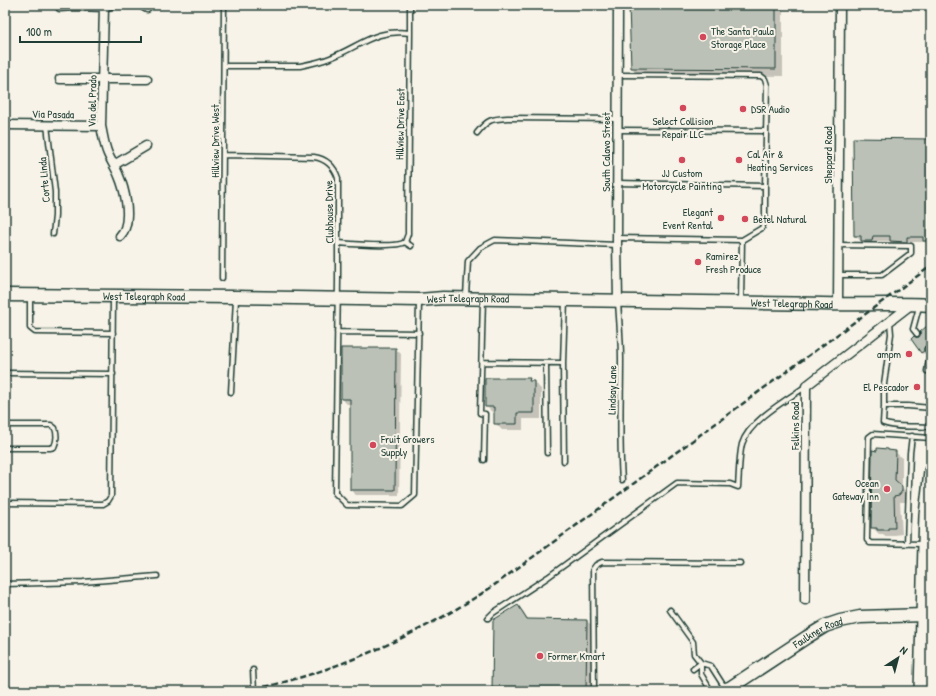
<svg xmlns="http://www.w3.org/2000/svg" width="936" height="696" viewBox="0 0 936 696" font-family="'Patrick Hand',sans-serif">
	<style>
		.shadow { fill: #0003 }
		.building { fill: #bbc1b6; stroke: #1f3d34 }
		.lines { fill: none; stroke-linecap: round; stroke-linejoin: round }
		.service-casing { stroke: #1f3d34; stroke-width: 7 }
		.minor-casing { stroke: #1f3d34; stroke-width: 11 }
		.secondary-casing { stroke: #1f3d34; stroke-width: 15 }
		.primary-casing { stroke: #1f3d34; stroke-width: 16 }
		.motorway-casing { stroke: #1f3d34; stroke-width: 18 }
		.service { stroke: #f7f3e8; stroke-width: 4 }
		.minor { stroke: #f7f3e8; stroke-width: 8 }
		.secondary { stroke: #f7f3e8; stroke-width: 12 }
		.primary { stroke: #f7f3e8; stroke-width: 13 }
		.motorway { stroke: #f7f3e8; stroke-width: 15 }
		.rail { stroke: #1f3d34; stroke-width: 2.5; stroke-dasharray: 6 3; stroke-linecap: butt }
		.poi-dot { fill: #d1495b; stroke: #f7f3e8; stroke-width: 1.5 }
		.labels { text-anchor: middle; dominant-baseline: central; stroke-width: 4; stroke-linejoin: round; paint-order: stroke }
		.poi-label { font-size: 11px; fill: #1f3d34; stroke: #f7f3e8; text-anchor: start }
		.street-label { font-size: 11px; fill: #1f3d34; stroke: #f7f3e8 }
	</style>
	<rect width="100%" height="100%" fill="#f7f3e8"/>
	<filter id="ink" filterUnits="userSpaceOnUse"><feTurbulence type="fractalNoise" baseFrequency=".025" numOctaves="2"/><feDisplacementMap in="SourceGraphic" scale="8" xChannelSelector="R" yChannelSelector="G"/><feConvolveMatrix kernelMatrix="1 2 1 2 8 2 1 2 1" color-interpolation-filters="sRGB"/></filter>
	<g filter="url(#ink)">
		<path class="shadow" d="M630,5H783V76L639,75L632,68Z
			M931,140V246H929L925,242H912V246H897L891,241H877V246H867L855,236Z
			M931,333V347L929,346L926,348L924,351L925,353L923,354L912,339Z
			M342,349H396L401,354L399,495H356L351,490V404H347L342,399Z
			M529,379L531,382H534L541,389V419H523V430H502L495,423V413H493L486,406Z
			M888,450L889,451L895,452L902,458V487L908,494L909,499L906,502H900L902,534L895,535L894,536H885L883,534H879L872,527L878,452Z
			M518,606L523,611L529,620L587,621L592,626L591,691H493Z"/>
		<path class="building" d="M629,5H776V69L631,68Z
			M853,138L931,139V241H923V237H907V242L890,241V236H873L872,241H861V236H854Z
			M927,326L931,332V346L930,347L927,346H925L924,349V351L921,353L911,339L914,336L916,337H919L920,335V332Z
			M341,348H396L395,490H350V399H341Z
			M485,378H530L529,381H534V413H517V424H494V407H485Z
			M877,448L888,449V450L896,451L895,480L902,486V491L899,495L894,496L895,528H888V530H877V528H871L872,450L877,451Z
			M518,605L527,619L587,620L586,691H492L493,620Z"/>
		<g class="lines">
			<g class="service-casing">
				<path id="service" d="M224,66H300C310,64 320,62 330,58C359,47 376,28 410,33
					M47,125L55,192V216L53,234
					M618,130L766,131
					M477,133C488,119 491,119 508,118L617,119
					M224,155L314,157C327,159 334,166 338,178V280L335,493L347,505L402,506L415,495L419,302
					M617,183L765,186L767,85L765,79L761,76L618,75
					M617,238L742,240L762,228L765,220V186
					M405,242L408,234V224L410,33V5
					M405,242L411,246
					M338,243C350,244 397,248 405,242
					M838,245L911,246V253L882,275H839
					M222,278L224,5
					M30,296V328L35,332L113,333
					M466,296L468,261L480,248L495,240L617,245
					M483,299L480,413L485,414L484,460
					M618,301C619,320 621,340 621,359C621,400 619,440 622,480
					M741,301L742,240
					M890,322L891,334L884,384V406L883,423C898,429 915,425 931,427
					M337,332L419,333
					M917,334L913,329L919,307
					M927,349L930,353L927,371L931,372
					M482,362L563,363
					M546,363L547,453
					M5,373L113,374
					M231,392L236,299
					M884,406H908L931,408
					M5,425H51L55,428C57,434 57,441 54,447L50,448H5
					M564,461L563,363L565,300
					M5,503L103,504L108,501L111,496L113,298
					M907,544L910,453L912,436
					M922,544L870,543L867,540L869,437L873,434L931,438
					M5,584L83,582L157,576
					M670,610L693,642L694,654L701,663L711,666L725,688
					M488,618L493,613L548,577L677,483L730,484L738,487C739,475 739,456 742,444C749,421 786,400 805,387
					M701,663V674L711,691
					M693,669L701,663
					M253,670L254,691
					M594,691L593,569L596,565L602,562L740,563"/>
			</g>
			<g class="minor-casing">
				<path id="minor" d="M142,5L147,8
					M60,7L75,6L104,7L110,5
					M104,7L101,126C103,135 104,145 108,154C111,161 116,168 119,176C125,190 130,214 125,228C124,231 122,234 120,236
					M60,79H147
					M5,125L101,126
					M114,165L146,146
					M618,300L617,245L618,5
					M838,304L840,5
					M805,600L806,386L912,304"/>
			</g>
			<g class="secondary-casing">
				<g id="secondary">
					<path id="s1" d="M5,295L236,297L419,300L443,298C570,299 696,301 822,304C858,305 895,303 931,305"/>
					<path id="s2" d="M725,691L807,637L825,626L840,621L860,617L924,615"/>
				</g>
			</g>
			<g class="primary-casing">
				<path id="primary" d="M921,691L925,544L926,515L931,471"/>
			</g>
			<g class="motorway-casing">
				<path id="motorway" d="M727,690V691"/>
			</g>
			<use href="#service" class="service"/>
			<use href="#minor" class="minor"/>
			<use href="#secondary" class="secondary"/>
			<use href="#primary" class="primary"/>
			<use href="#motorway" class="motorway"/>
			<path class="rail" d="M247,691C328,674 406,641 476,597C496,585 514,570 533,557L931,266"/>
		</g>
	</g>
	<g class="poi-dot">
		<circle cx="703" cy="37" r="4"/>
		<circle cx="683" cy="108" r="4"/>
		<circle cx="743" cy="109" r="4"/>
		<circle cx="682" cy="160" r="4"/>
		<circle cx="739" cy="160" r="4"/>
		<circle cx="721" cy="218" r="4"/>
		<circle cx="745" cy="219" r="4"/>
		<circle cx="698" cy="262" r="4"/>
		<circle cx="909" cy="354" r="4"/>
		<circle cx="917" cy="387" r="4"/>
		<circle cx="373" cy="445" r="4"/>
		<circle cx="887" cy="489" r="4"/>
		<circle cx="540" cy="656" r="4"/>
	</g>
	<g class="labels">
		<g class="poi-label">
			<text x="711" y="31">The Santa Paula<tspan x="711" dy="13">Storage Place</tspan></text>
			<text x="751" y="109">DSR Audio</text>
			<text x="683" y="121" text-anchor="middle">Select Collision<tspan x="683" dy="13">Repair LLC</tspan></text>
			<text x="747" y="154">Cal Air &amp;<tspan x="747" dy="13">Heating Services</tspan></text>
			<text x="682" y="173" text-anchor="middle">JJ Custom<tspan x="682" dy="13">Motorcycle Painting</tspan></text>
			<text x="713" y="212" text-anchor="end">Elegant<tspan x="713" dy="13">Event Rental</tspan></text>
			<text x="753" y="219">Betel Natural</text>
			<text x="706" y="256">Ramirez<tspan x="706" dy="13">Fresh Produce</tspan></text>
			<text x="901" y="354" text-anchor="end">ampm</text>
			<text x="909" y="387" text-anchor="end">El Pescador</text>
			<text x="381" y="439">Fruit Growers<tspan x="381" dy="13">Supply</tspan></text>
			<text x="879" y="483" text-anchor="end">Ocean<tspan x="879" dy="13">Gateway Inn</tspan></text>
			<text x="548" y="656">Former Kmart</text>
		</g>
		<g class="street-label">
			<text transform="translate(92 101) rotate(-89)">Via del Prado</text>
			<text transform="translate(53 114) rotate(1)">Via Pasada</text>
			<text transform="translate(400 124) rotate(-89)">Hillview Drive East</text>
			<text transform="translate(215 141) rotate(-90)">Hillview Drive West</text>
			<text transform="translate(606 152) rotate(-90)">South Calavo Street</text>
			<text transform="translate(828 155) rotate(-90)">Sheppard Road</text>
			<text transform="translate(44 180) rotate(-95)">Corte Linda</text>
			<text transform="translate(329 212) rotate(-91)">Clubhouse Drive</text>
			<text stroke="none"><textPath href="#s1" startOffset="139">West Telegraph Road</textPath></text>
			<text stroke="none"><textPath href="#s1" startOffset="463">West Telegraph Road</textPath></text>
			<text stroke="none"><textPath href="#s1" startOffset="787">West Telegraph Road</textPath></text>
			<text transform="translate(612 390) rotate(-89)">Lindsay Lane</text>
			<text transform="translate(795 426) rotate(-90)">Felkins Road</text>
			<text stroke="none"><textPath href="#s2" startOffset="110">Faulkner Road</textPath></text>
		</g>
	</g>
	<rect width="936" height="696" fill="none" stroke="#f7f3e8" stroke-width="20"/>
	<rect x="10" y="10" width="916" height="676" fill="none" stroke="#1f3d34" stroke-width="1.5" filter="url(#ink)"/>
	<g transform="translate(898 658) rotate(36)" stroke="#f7f3e8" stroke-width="3" paint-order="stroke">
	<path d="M0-3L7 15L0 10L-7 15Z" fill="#1f3d34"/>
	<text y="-6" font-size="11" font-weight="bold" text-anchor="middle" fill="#1f3d34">N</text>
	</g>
	<path d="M20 36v6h121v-6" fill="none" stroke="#1f3d34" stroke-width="2"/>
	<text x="26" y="36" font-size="12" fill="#1f3d34" stroke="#f7f3e8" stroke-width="3" paint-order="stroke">100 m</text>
</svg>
